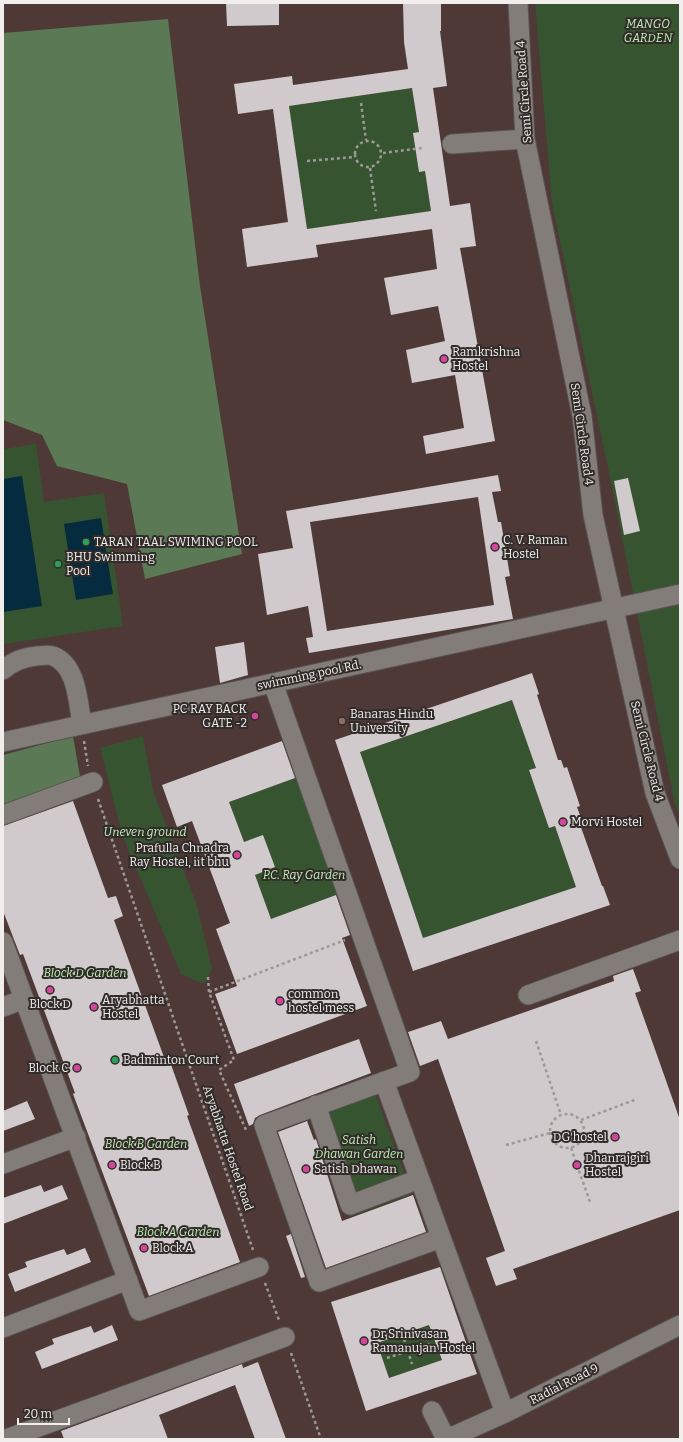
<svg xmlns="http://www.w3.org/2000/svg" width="683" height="1442" viewBox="0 0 683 1442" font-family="Bitter,serif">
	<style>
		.education { fill: #4e3936 }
		.green { fill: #375431 }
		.forest { fill: #5a7954 }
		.water { fill: #042b3e }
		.building { fill: #d0cacc; fill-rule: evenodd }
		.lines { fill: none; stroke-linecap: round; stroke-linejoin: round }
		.minor-casing { stroke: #585351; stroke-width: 21 }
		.path { stroke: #9d9997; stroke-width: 2.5; stroke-dasharray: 3 3; stroke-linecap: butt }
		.minor { stroke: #837d7a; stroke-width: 19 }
		.hotel-dot { fill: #d1479c; stroke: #312c2a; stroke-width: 1.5 }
		.leisure-dot { fill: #2e9e5b; stroke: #312c2a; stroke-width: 1.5 }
		.education-dot { fill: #8d6e63; stroke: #312c2a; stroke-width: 1.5 }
		.labels { text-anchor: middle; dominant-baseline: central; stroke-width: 4; stroke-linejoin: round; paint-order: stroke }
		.park-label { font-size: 12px; font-style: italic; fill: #bef0b3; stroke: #312c2a }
		.street-label { font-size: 12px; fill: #f1eeec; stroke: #312c2a }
		.poi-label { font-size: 12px; fill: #f1eeec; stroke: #312c2a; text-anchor: start }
	</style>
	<rect width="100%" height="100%" fill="#3b3634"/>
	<path class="education" d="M3,3H680V1439H3Z"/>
	<path class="green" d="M535,3H680V816L675,805L611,482L552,203Z
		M412,88L431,211L307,229L289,106Z
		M36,444L44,502L104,493L123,626L3,644V449Z
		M512,700L536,768L529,770L549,828L555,826L576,887L423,938L360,752Z
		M143,736L153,791L196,902L212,969L204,984L181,974L123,837L100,748Z
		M301,776L343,893L271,919L255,875L275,867L263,836L244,842L229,802Z
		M369,1077L412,1194L349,1217L306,1099Z
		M429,1325L444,1343L437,1346L441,1360L389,1378L377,1343Z"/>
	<path class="forest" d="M168,19L200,286L242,554L145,579L127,484L57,466L42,435L3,420V33Z
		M73,736L81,782L3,809V755Z"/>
	<path class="water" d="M22,476L42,606L3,612V479Z
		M101,518L113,594L76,600L64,524Z"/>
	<path class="building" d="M226,3H279V25L227,26Z
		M403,3H441V31H440L447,86L433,88L450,206L470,203L476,246L460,248L495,441L426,454L423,436L464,428L455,375L412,383L406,350L445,341L438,306L391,315L384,278L437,269L432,229L316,245L318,257L247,267L242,229L288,222L273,109L238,114L234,84L292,76L293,85L408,69L404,42ZM412,88L419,132L413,133L419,172L425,171L431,211L307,229L289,106Z
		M498,475L501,491L492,492L498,522H501L510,576L505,577L513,619L309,653L306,638L313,637L308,606L267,615L258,554L293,548L286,511ZM478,497L494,605L327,631L310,522Z
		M628,478L640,531L624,535L614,481Z
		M244,642L248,675L220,683L215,647Z
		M532,673L539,694L537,695L558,760H561L564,768L567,767L580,806L577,807L581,818L578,819L602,886H603L610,905L413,971L335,740ZM512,700L536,768L529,770L549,828L555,826L576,887L423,938L360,752Z
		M282,741L295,778L229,802L244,842L263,835L275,867L255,875L271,919L336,895L350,935L342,938L367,1006L237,1054L215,994L237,986L216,929L230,923L192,821L177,827L162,785Z
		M73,801L108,898L116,896L123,916L114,920L165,1060L169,1059L189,1115L187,1116L240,1262L149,1296L73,1094L75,1093L23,954L20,955L3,911V826Z
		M633,969L641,991L635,993L680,1120V1210L513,1269L517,1279L496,1286L486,1258L505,1251L438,1059L420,1066L408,1032L441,1021L448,1039L614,981L613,976Z
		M359,1039L371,1073L260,1115L255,1118L253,1124L249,1126L234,1084Z
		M27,1101L35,1119L3,1131V1111Z
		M307,1121L314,1140L316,1139L342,1221L413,1195L426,1232L326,1268L278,1132Z
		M41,1185L44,1192L62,1185L68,1199L3,1224V1198Z
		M291,1234L305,1277L301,1278L286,1236Z
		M85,1248L91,1262L15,1292L8,1274L27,1267L25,1262L64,1249L67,1255Z
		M440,1267L477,1374L366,1411L331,1302ZM429,1325L442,1360L389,1378L377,1343Z
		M112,1325L118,1340L42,1369L35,1352L54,1344L52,1339L91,1326L94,1333Z
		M258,1362L286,1439H255L235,1385L159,1415L168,1439H64L61,1431L242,1364L243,1368Z"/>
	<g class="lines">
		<g class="minor-casing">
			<path id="minor" d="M518,3L525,139L582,416L593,515L655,793L680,859
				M452,144L525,139
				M3,670C12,662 25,657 37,656C41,656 49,654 53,656C77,665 78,702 82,724
				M273,683L410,1072L264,1125L319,1282L441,1238
				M3,742L680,594
				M3,815L93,782
				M3,942L139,1311L259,1267
				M528,995L680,940
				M3,1007L24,999
				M384,1081L505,1413
				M316,1105L350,1205L419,1179
				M3,1164L76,1137
				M3,1328L128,1280
				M432,1411L446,1439
				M6,1439L285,1337
				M447,1439L505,1413L680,1325"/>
		</g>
		<path class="path" d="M361,103L366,140
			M355 154a13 13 0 1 1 26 0a13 13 0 1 1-26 0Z
			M383,153L422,148
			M307,161L354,157
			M370,168L376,211
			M84,741L88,766
			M98,799L253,1250
			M208,977L209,992L234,1060L219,1070L247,1132
			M209,992L345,940
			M536,1041L561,1115
			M550 1131a17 17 0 1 1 34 0a17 17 0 1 1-34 0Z
			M581,1120L637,1099
			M506,1145L550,1133
			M571,1148L590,1202
			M265,1283L279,1320
			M404,1339L412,1364
			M291,1353L321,1439
			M387,1358L430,1344"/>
		<use href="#minor" class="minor"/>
	</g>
	<g class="hotel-dot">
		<circle cx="444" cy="359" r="4"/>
		<circle cx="495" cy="547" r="4"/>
		<circle cx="255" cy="716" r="4"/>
		<circle cx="563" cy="822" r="4"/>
		<circle cx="237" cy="855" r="4"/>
		<circle cx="50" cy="990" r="4"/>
		<circle cx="280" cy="1001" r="4"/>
		<circle cx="94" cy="1007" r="4"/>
		<circle cx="77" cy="1068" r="4"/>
		<circle cx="615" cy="1137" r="4"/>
		<circle cx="112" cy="1165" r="4"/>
		<circle cx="577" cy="1165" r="4"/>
		<circle cx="306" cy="1169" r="4"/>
		<circle cx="144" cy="1248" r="4"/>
		<circle cx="364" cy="1341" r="4"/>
	</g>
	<g class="leisure-dot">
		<circle cx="86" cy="542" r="4"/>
		<circle cx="58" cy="564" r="4"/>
		<circle cx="115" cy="1060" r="4"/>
	</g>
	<circle class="education-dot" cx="342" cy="721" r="4"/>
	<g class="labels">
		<g class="park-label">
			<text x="648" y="24">MANGO<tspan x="648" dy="14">GARDEN</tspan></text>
			<text x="145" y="832">Uneven ground</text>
			<text x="304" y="875">P.C. Ray Garden</text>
			<text x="85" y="973">Block D Garden</text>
			<text x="359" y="1140">Satish<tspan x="359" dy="14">Dhawan Garden</tspan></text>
			<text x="146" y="1144">Block B Garden</text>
			<text x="178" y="1232">Block A Garden</text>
		</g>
		<g class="street-label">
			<text transform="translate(524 92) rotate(-94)">Semi Circle Road 4</text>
			<text transform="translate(582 434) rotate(82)">Semi Circle Road 4</text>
			<text transform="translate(309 675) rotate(-12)">swimming pool Rd.</text>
			<text transform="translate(647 751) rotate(76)">Semi Circle Road 4</text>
			<text transform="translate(228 1148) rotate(71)">Aryabhatta Hostel Road</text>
			<text transform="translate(564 1384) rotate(-27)">Radial Road 9</text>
		</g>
		<g class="poi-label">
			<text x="452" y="352">Ramkrishna<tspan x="452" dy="14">Hostel</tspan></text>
			<text x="503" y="540">C. V. Raman<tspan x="503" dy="14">Hostel</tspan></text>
			<text x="94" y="542">TARAN TAAL SWIMING POOL</text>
			<text x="66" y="557">BHU Swimming<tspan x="66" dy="14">Pool</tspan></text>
			<text x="247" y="709" text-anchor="end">PC RAY BACK<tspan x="247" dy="14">GATE -2</tspan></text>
			<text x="350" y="714">Banaras Hindu<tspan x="350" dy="14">University</tspan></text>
			<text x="571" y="822">Morvi Hostel</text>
			<text x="229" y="848" text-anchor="end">Prafulla Chnadra<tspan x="229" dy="14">Ray Hostel, iit bhu</tspan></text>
			<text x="288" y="994">common<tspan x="288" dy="14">hostel mess</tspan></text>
			<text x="102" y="1000">Aryabhatta<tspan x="102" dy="14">Hostel</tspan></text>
			<text x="50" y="1004" text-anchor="middle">Block D</text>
			<text x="123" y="1060">Badminton Court</text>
			<text x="69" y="1068" text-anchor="end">Block C</text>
			<text x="607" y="1137" text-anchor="end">DG hostel</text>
			<text x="585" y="1158">Dhanrajgiri<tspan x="585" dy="14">Hostel</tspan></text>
			<text x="120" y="1165">Block B</text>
			<text x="314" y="1169">Satish Dhawan</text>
			<text x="152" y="1248">Block A</text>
			<text x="372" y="1334">Dr Srinivasan<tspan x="372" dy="14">Ramanujan Hostel</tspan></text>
		</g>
	</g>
	<rect width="683" height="1442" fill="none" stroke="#f1eeec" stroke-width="8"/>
	<path d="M18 1418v6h51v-6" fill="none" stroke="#f1eeec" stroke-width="2"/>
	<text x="24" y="1418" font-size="12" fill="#f1eeec" stroke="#312c2a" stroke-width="3" paint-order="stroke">20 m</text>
</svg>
